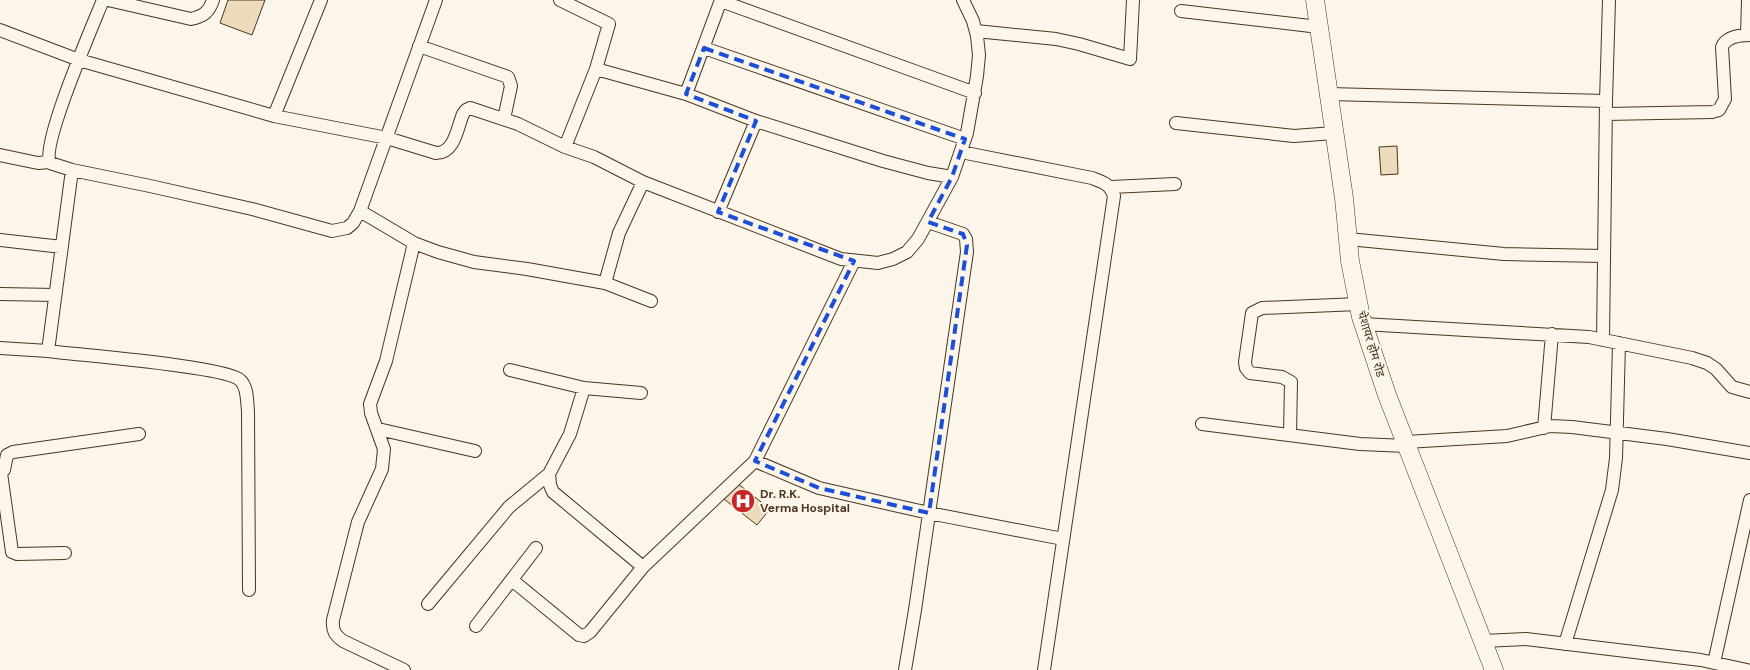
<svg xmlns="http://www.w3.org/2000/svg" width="1750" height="670" viewBox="0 0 1750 670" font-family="'DM Sans','Noto Sans Devanagari',sans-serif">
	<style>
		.building { fill: #ecdcbc; stroke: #4a3520 }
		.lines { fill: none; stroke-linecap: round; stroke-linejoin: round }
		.street-casing { stroke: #4a3520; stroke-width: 14 }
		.secondary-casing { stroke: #4a3520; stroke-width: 19 }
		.street { stroke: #fbf6e9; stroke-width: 12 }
		.secondary { stroke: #fbf6e9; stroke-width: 18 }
		.marked { fill: none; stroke: #1d4ed8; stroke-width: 4; stroke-dasharray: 10 6; stroke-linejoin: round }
		.labels { text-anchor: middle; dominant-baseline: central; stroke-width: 4; stroke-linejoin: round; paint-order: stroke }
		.street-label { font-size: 12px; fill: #4a3520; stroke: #fbf6e9 }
		.poi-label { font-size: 12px; font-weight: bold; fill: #4a3520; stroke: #fbf6e9; text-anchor: start }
	</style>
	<rect width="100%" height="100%" fill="#fbf6e9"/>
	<path class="building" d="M228,0H265L252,35L220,23Z
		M1397,146L1398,174L1381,175L1379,147Z
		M737,483L770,509L757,525L724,499Z"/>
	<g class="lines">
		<g class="street-casing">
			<path id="street" d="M103,0C93,25 41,144 50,163L72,170L150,186L252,209L332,231L347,228L353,223L360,211L436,0
				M108,0L191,19C204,16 209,12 213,0
				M560,0L609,24L596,69L565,147L594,157L643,182L841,259L878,263L893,259L907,252L918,239L952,177L967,133L977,76L979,55L977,36L973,21L963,0
				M721,1L975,93
				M1181,11L1319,27
				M0,30L79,60L274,116L387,138L436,153C455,153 457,128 463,114L466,110L470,108L518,124L565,147
				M976,31L1056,39L1079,44L1130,59L1133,0
				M1747,35L1748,0
				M419,46L508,77L511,86L504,119
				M704,48L965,139
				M596,69L686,94L756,121L883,161L928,173L952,177
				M686,94L721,0
				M1329,94L1606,101
				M1606,114L1712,112L1719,110L1725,99L1722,47C1726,37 1740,35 1750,35
				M274,116L321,0
				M1176,123L1294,136L1334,133
				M961,152L1092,178C1103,182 1110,184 1114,196L1044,670
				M0,155L38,163L49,162
				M72,170L48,351C77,355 225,366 240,380C248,387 247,402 248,412L249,590
				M643,182L619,233L605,283L651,301
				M1111,187L1175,184
				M360,211L414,243L438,252L474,262L527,269L605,283
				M718,212L756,121
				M1348,239L1504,254L1604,256
				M0,240L62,247
				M0,294L55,295
				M1363,324L1589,337L1692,358L1707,363L1716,369L1732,387L1750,392
				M1603,340L1606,101L1609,0
				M0,348L48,351
				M510,370L584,388L570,434L549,474L550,485L553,492L643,567
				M584,388L641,393
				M1202,424L1360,444L1407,446
				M1544,428L1552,334
				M378,429L475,451
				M1290,435L1291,382L1282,377L1250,373L1246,368L1245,362L1252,313L1262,308L1359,304
				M1406,442L1507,436L1550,426L1572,427L1667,439L1750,453
				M755,461L819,488L929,513L1063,539
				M0,473L4,470L7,455L13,452L139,434
				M1,473L12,552L17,554L65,553
				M512,580L579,635L584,636L590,632L643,567L755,461L854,261
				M428,604L509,507L549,474
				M476,626L536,548
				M1483,641L1526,639L1701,660L1747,670
				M1565,644L1612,490L1616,458L1619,343
				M1714,663L1750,500
				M404,670L343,641C335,635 332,631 333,620L358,522L382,469L384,449L371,413L370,404L386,361L414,243
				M905,670L915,610L967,252L966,239L963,234L928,222"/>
		</g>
		<g class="secondary-casing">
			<path id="secondary" d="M1315,0L1344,198L1350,261L1361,317L1387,395L1494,670"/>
		</g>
		<use href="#street" class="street"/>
		<use href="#secondary" class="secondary"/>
	</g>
	<path class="marked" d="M704,48L965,139L952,177L928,222L963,234L967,245L929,513L819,488L755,461L854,261L718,212L756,121L686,94Z"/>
	<defs>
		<g id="hospital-disc" transform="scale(1.25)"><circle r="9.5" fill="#c62828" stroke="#fbf6e9"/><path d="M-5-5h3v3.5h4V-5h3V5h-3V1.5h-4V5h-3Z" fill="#fff"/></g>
	</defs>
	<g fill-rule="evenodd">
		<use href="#hospital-disc" x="743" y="501"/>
	</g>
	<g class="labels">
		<g class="street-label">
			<text transform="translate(1371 344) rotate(73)">चेशायर होम रोड</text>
		</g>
		<g class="poi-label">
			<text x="760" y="494">Dr. R.K.<tspan x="760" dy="14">Verma Hospital</tspan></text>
		</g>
	</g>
</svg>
